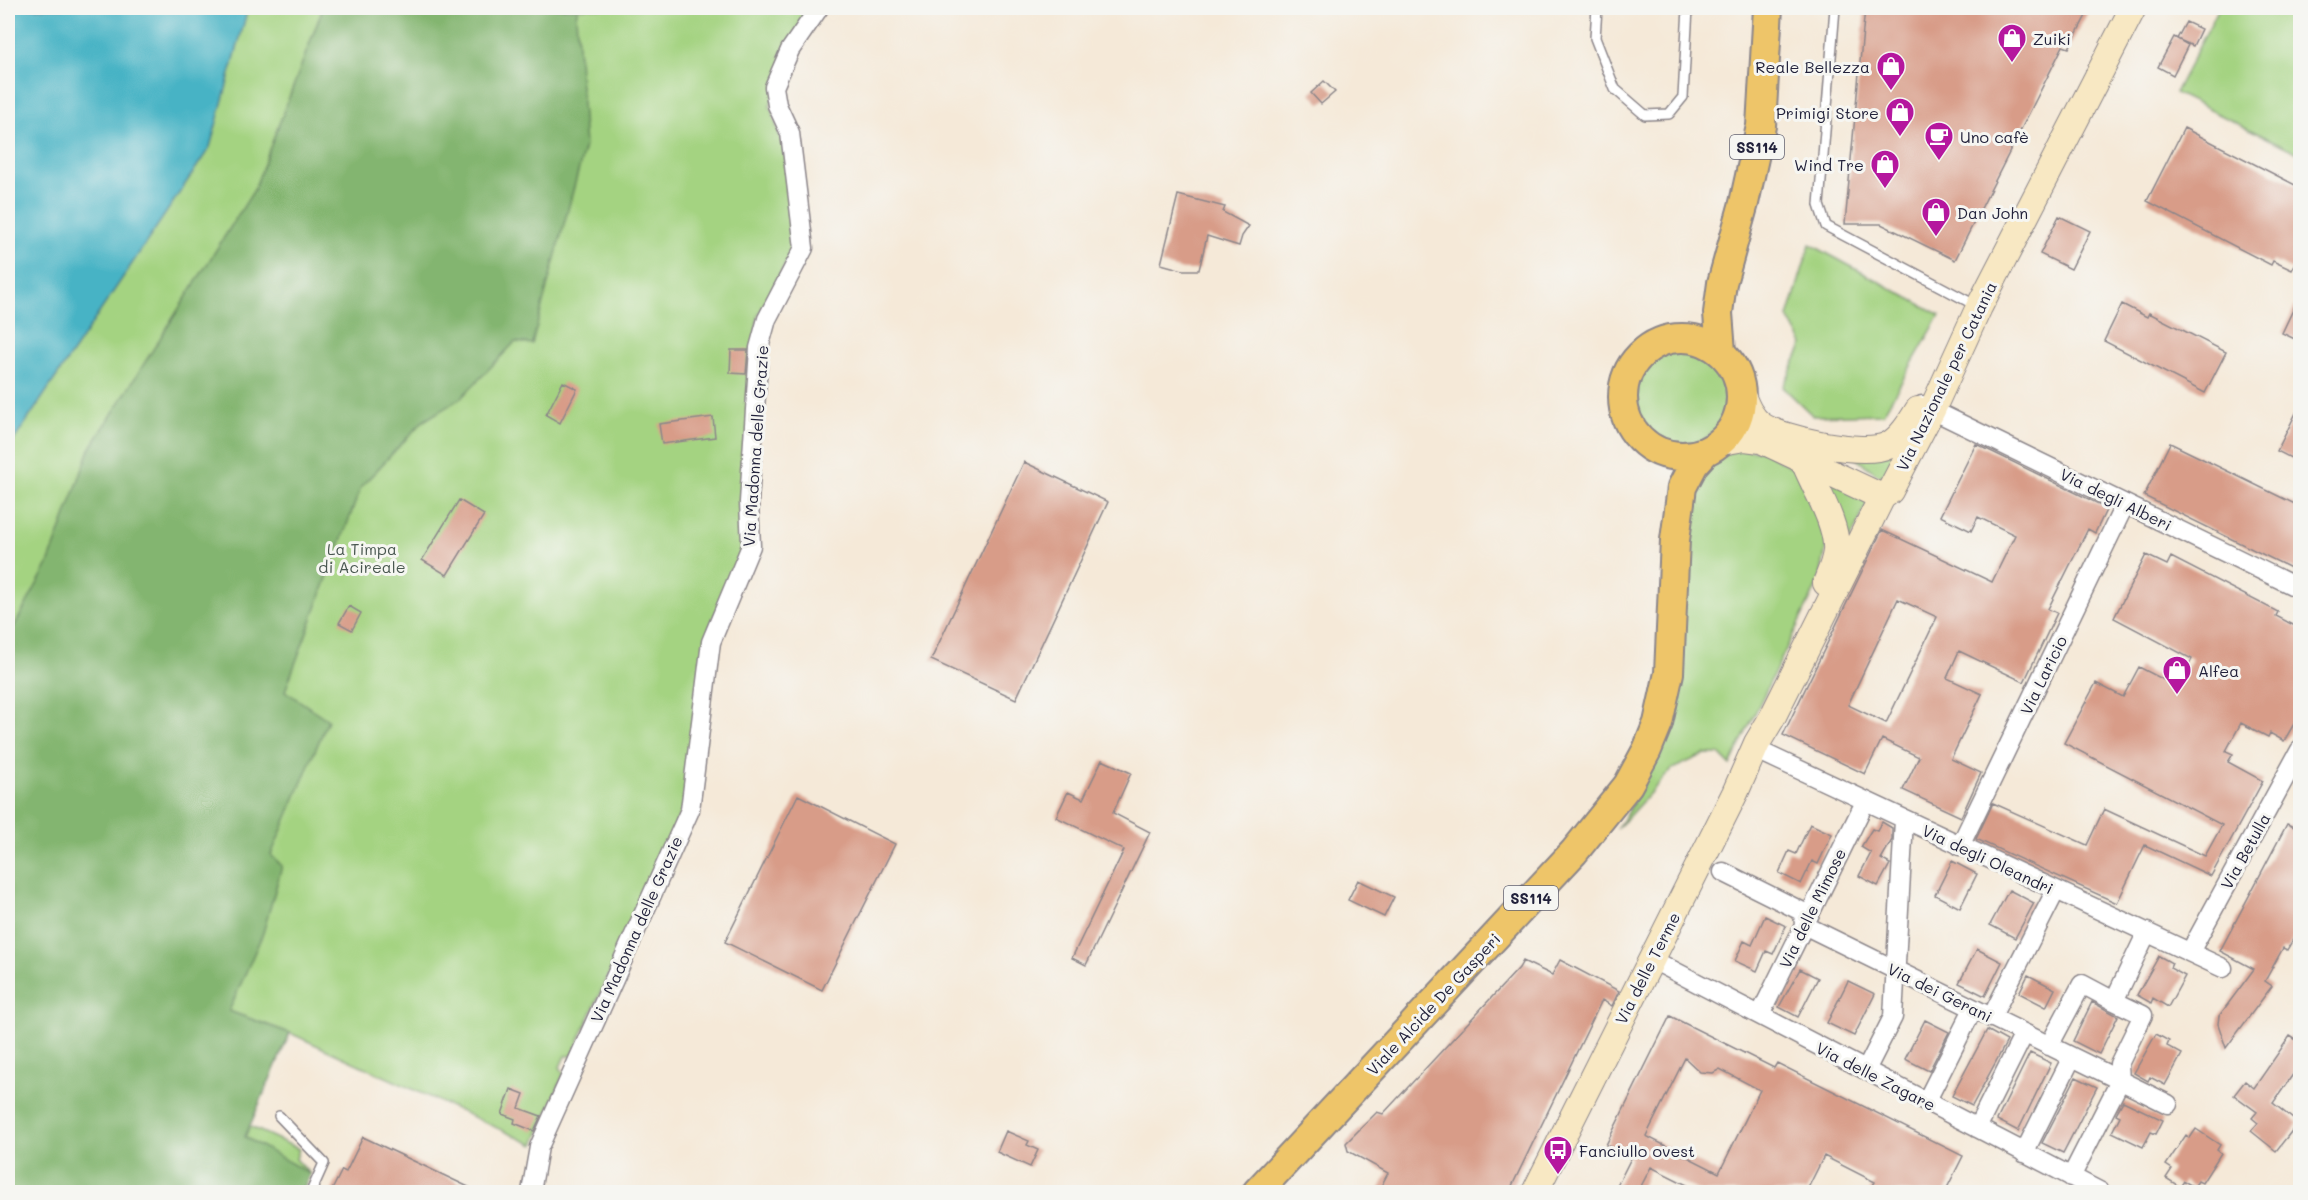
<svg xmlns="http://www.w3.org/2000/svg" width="2308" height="1200" viewBox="0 0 2308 1200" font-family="Mali,sans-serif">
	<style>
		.green { fill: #a4d381; stroke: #637a5e; stroke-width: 1.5 }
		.forest { fill: #83b56f; stroke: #526c55; stroke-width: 1.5 }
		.water { fill: #47b3c5; stroke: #346a80; stroke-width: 1.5 }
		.building { fill: #d89c88; fill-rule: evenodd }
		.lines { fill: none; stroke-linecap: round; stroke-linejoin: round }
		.lane-casing { stroke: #8c868a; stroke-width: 12 }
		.street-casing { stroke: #8c868a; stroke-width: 21 }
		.secondary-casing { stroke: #8c868a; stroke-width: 28 }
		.primary-casing { stroke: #8c868a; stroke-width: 32 }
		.lane { stroke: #fff; stroke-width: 9 }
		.street { stroke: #fff; stroke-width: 18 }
		.secondary { stroke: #f8e8c3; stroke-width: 26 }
		.primary { stroke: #eec569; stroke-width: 28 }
		.labels { text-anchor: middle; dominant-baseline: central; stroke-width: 6; stroke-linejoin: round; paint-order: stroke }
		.shield { fill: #f6f6f2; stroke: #626272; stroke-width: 1.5 }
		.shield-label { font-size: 15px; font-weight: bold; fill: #22223b }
		.poi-label { font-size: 16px; fill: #22223b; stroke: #f6f6f2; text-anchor: start }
		.street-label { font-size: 16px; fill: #22223b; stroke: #f6f6f2 }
		.park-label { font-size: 16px; fill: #495750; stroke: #f6f6f2 }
	</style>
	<rect width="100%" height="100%" fill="#f6f6f2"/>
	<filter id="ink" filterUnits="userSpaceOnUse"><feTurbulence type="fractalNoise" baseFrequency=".0167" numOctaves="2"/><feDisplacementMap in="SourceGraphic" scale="12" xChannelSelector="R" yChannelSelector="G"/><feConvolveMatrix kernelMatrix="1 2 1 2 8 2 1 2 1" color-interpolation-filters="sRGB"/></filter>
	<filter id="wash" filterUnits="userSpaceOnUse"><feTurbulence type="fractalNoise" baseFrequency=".008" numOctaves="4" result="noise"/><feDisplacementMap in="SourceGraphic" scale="24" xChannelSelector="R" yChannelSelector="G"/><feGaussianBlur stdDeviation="1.35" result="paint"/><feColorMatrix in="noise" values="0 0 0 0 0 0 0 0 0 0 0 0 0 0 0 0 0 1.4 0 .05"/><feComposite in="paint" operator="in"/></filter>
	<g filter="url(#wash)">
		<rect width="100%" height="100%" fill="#f5e9d8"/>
		<path class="green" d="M248,8H811L770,106L785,151L794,247L757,318L745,545L709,630L684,806L572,1056H565L560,1067L564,1073L534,1145L290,1033L249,1126L299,1149L296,1159L310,1174L302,1192H8V449L210,147Z
			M2219,8H2300V154L2175,93Z
			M1810,244L1940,315L1883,414L1813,416L1783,387L1803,344L1788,317Z
			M1631 395a50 50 0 1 1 100 0a50 50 0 1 1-100 0Z
			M1738,449L1763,451L1796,469L1827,542L1820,579L1730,765L1719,754H1705L1672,769L1617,829L1642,788L1687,523L1701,467L1719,456Z
			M1903,451L1890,476H1880L1854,457Z
			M1819,475L1870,498L1847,546Z"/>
		<path class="forest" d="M323,8H578L576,16L585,146L532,344L515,342L461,398L422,422L361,487L285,691L328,720L271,855L282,866L263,933L229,1011L290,1033L245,1137L310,1174L302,1192H8V638L48,564L90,449L254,190Z"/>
		<path class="water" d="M8,8H248L210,147L8,449Z"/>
		<g id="blocks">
			<path class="building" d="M1865,8H2090L2069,48L2063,46L1955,260L1881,224H1845Z
				M2186,22L2201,29L2193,46L2177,39Z
				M2174,37L2188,45L2173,75L2158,67Z
				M1324,81L1335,92L1321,104L1311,93Z
				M2184,128L2301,188V253L2292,270L2273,261L2271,265L2147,201Z
				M1178,195L1225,207L1223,212L1249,226L1242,236L1239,246L1207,236L1199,270H1183L1161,264Z
				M2059,216L2090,231L2071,269L2040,254Z
				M2301,293V342L2282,333Z
				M2122,304L2147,317L2149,313L2226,352L2205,393L2104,341Z
				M731,350H748L746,374L730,373Z
				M563,382L577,389L560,423L546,415Z
				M2301,403V463L2277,451Z
				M713,417L715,437L662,444L659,424Z
				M2170,443L2301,507V573L2144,496Z
				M1976,444L2107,508L2095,533L2088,529L2048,609L2057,613L2024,682L1959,651L1947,678L1982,694L1951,759L1981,773L1961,817L1903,790L1919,757L1882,739L1865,774L1783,735L1882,530L1992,582L2015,535L1978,517L1971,531L1940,516ZM1898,599L1937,617L1886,723L1848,705Z
				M1024,462L1108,502L1016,699L931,660Z
				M459,500L484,515L447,575L422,560Z
				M2146,555L2167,565L2171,557L2278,612L2276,616L2301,629V712L2284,741L2270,733L2268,737L2241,723L2226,751L2233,754L2228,762L2263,781L2211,876L2145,845L2117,903L1976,839L1993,803L2087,845L2104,809L2205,856L2222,825L2064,743L2096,683L2123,697L2139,667L2178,687L2192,659L2114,618Z
				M349,606L361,613L352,630L339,623Z
				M1102,760L1131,773L1113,813L1150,832L1086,965L1072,958L1124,850L1056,817L1068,792L1083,799Z
				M798,795L895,844L822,990L725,942Z
				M1882,822L1892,828V840L1881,859L1890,864L1878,886L1859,876L1871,853L1861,847L1872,829L1877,831Z
				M1810,824L1832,834L1818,864L1812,861L1801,884L1779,873L1789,851L1796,854Z
				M2287,824L2301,830V925L2287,950L2283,948L2265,981L2272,986L2226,1048L2218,1024L2219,1016L2254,969L2220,951Z
				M1952,861L1977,874L1960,908L1935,895Z
				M1358,880L1394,897L1384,917L1348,900Z
				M2009,890L2034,903L2015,938L1990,925Z
				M1765,916L1786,926L1773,954L1766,951L1757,971L1735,961L1744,941L1752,945Z
				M1977,949L2002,962L1985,996L1959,983Z
				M2159,956L2172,963L2170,968L2185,976L2168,1007L2153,998L2151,1003L2137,995Z
				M1560,960L1619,991L1612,1006L1602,1000L1509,1192H1378L1388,1173L1348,1151L1346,1143L1377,1112L1383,1114L1519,968L1523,961L1552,975Z
				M1800,969L1818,978L1798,1017L1779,1007Z
				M2028,975L2055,989L2046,1007L2019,993Z
				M1848,981L1875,994L1854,1036L1827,1023Z
				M2092,1002L2118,1016L2099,1054L2073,1041Z
				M1670,1016L1774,1068L1777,1063L1963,1156L1945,1192H1869L1875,1182L1824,1156L1806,1192H1701L1651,1167L1638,1192H1614L1631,1158L1606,1145ZM1685,1058L1700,1072L1713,1073L1720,1069L1760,1090L1719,1173L1646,1136Z
				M1925,1020L1949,1032L1929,1071L1905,1059Z
				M1987,1030L2007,1041L1972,1106L1952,1096Z
				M2156,1034L2169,1041L2167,1046L2182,1054L2165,1085L2150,1077L2148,1081L2134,1073Z
				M2290,1036L2301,1043V1063L2273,1103L2298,1123L2276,1151L2251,1131L2258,1123L2252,1118L2257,1112L2234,1095L2245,1081L2254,1088Z
				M2030,1053L2051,1063L2018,1131L1997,1120Z
				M2076,1077L2097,1087L2063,1153L2042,1143Z
				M511,1089L524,1094L519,1108L541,1116L534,1131L514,1123L515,1119L502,1114Z
				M2123,1101L2163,1120L2156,1134L2151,1132L2143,1147L2112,1132L2120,1116L2116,1114Z
				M2196,1129L2220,1145L2217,1150L2221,1153L2202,1183L2198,1181L2194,1187L2184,1181L2180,1187L2166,1178L2172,1169L2166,1165L2186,1135L2190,1138Z
				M1006,1131L1029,1141L1027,1145L1038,1150L1030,1167L997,1152Z
				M363,1137L479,1192H331L342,1170L346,1172Z"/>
		</g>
	</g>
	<g filter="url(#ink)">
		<use href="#blocks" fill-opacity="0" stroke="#8c868a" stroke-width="1.5"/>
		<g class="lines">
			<g class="lane-casing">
				<path id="lane" d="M1597,8L1595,38L1615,89L1645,115L1669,114L1683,97L1688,8
					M1835,8L1819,205L1826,226L1977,306
					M279,1116L324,1163L311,1192"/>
			</g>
			<g class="street-casing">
				<path id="street" d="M1922,405L2300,589
					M1755,749L2223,968
					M1960,846L2125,504
					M1723,872L1803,912L1804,925L2168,1104
					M2190,952L2300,750
					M1651,959L2101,1192
					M1760,1015L1865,802
					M1991,1018L2056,890
					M2049,1046L2082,984L2114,1001
					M1866,1070L1893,1017L1904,820
					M1926,1102L1973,1009
					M1977,1128L2024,1034
					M2024,1153L2072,1057
					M2071,1177L2120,1081L2119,1064L2143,1015L2114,1001L2147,932
					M531,1192L539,1147L690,810L711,642L751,546L749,502L759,348L767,319L804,248L790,133L777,105L774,87L790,50L819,8"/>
			</g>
			<g class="secondary-casing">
				<path id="secondary" d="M1741,393C1746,405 1750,417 1761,425C1781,439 1865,457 1888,445C1901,438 1910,423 1918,410
					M1721,442L1745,438L1761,440L1882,497
					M1800,458L1806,466C1816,490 1838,525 1836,551C1835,562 1830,573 1826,583
					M1535,1192L1735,793L1757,743L1772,718L1882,497L1890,491L1932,410L1979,307L2133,8"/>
			</g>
			<g class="primary-casing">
				<path id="primary" d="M1623 397a59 59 0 1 1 118 0a59 59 0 1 1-118 0Z
					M1721,352L1718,313L1722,283L1744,203L1761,126L1768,8
					M1257,1192L1574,852L1628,785L1647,750L1658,723L1669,673L1675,540L1682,487L1694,464L1704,453"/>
			</g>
			<use href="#lane" class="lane"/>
			<use href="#street" class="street"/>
			<use href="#secondary" class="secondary"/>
			<use href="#primary" class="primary"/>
		</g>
	</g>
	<defs>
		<g id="shop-pin" transform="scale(1.5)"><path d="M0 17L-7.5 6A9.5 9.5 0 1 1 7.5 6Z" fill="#b5179e" stroke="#f6f6f2"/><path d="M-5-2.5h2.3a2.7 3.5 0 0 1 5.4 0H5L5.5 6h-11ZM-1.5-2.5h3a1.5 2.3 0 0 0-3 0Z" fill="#fff"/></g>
		<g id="cafe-pin" transform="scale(1.5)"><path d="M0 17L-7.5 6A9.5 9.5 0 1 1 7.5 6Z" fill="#b5179e" stroke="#f6f6f2"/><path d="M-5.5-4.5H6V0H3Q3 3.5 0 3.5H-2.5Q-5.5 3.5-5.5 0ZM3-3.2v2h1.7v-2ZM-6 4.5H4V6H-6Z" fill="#fff"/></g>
		<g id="bus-pin" transform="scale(1.5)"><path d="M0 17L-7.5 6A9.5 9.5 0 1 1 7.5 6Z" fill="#b5179e" stroke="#f6f6f2"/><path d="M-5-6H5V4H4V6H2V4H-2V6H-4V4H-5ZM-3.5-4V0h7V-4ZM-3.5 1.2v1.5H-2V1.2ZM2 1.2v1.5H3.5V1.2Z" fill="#fff"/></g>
	</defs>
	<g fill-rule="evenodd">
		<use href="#shop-pin" x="2012" y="38"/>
		<use href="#shop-pin" x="1891" y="66"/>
		<use href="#shop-pin" x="1900" y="112"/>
		<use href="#cafe-pin" x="1939" y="136"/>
		<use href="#shop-pin" x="1885" y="164"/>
		<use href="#shop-pin" x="1936" y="212"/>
		<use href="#shop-pin" x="2177" y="670"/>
		<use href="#bus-pin" x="1558" y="1150"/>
	</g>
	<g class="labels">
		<g class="shield">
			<rect x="1730" y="135" width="54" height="24" rx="4.5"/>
			<rect x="1504" y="886" width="54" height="24" rx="4.5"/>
		</g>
		<g class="shield-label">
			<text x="1757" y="147">SS114</text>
			<text x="1531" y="898">SS114</text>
		</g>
		<g class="poi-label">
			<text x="2033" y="38">Zuiki</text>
			<text x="1870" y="66" text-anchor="end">Reale Bellezza</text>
			<text x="1879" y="112" text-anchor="end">Primigi Store</text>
			<text x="1960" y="136">Uno cafè</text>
			<text x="1864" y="164" text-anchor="end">Wind Tre</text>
			<text x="1957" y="212">Dan John</text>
			<text x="2198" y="670">Alfea</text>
			<text x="1579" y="1150">Fanciullo ovest</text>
		</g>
		<g class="street-label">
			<text transform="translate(1946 376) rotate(-64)">Via Nazionale per Catania</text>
			<text transform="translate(755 446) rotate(-86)">Via Madonna delle Grazie</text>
			<text transform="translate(2116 499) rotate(26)">Via degli Alberi</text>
			<text transform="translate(2043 675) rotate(-64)">Via Laricio</text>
			<text transform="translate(2245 851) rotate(-61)">Via Betulla</text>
			<text transform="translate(1988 859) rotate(25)">Via degli Oleandri</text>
			<text transform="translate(1812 908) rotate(-64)">Via delle Mimose</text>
			<text transform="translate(636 929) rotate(-66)">Via Madonna delle Grazie</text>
			<text transform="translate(1647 968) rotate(-63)">Via delle Terme</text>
			<text transform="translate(1940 992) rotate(26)">Via dei Gerani</text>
			<text transform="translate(1433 1004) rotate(-47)">Viale Alcide De Gasperi</text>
			<text transform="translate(1876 1076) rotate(27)">Via delle Zagare</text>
		</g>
		<g class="park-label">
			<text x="362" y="548">La Timpa<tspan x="362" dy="18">di Acireale</tspan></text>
		</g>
	</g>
	<rect width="2308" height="1200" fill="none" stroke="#f6f6f2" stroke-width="30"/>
</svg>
